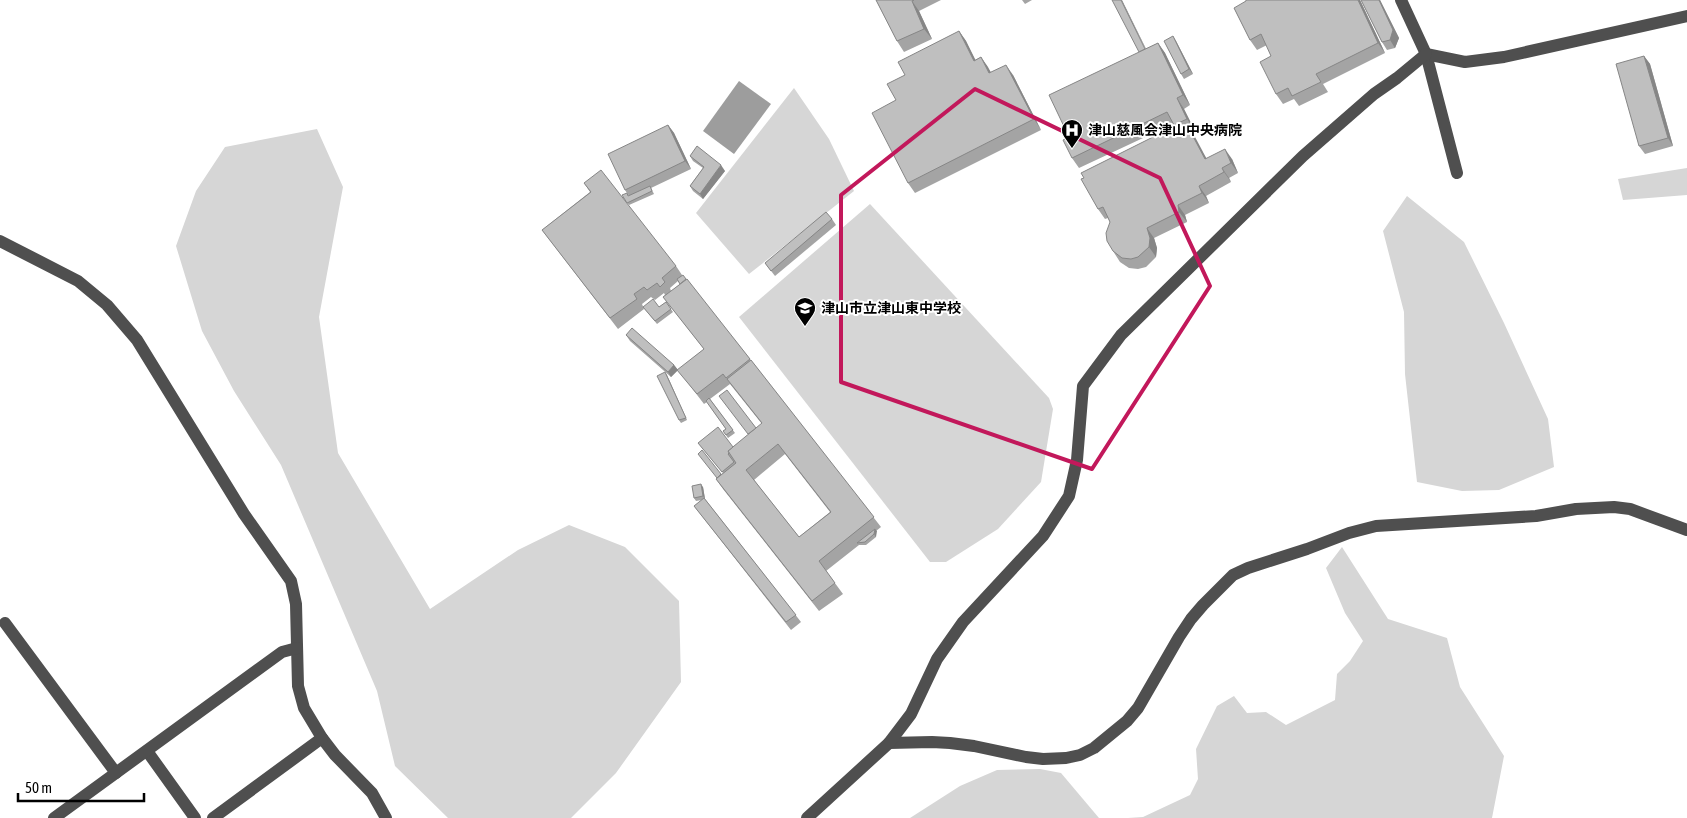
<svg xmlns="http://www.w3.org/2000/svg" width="1687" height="818" viewBox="0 0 1687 818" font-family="'Asap Condensed','Noto Sans JP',sans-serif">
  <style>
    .green { fill: #d6d6d6 }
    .water { fill: #9d9d9d }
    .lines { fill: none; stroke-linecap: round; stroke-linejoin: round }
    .minor { stroke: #4f4f4f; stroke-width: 12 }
    .wall { fill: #a4a4a4; fill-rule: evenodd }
    .shaded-wall { fill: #868686 }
    .building { fill: #bfbfbf; stroke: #868686; fill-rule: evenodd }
    .marked { fill: none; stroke: #c2185b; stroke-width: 4; stroke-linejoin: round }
    .labels { text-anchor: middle; stroke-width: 4; stroke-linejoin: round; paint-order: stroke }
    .poi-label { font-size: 14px; font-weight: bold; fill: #000; stroke: #fff; text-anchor: start }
  </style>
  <rect width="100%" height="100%" fill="#fff"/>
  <g class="green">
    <polygon points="794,88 829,139 854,191 749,274 696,213"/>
    <polygon points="317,129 343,187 319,317 338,453 430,609 518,550 569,525 625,547 679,601 681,682 616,773 571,818 448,818 395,766 377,691 281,465 234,391 202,331 176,246 196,191 225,147"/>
    <polygon points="1687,168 1687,195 1623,200 1618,179"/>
    <polygon points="1407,196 1464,242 1504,323 1548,419 1554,467 1499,490 1462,491 1417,482 1405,374 1404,312 1383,231"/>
    <polygon points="870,204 1049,398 1053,409 1041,482 998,529 946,562 930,562 739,317"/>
    <polygon points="1342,547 1388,619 1447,638 1460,687 1504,756 1492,818 1128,818 1143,817 1190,795 1198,779 1196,749 1217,706 1234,696 1247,713 1266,712 1286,725 1335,700 1337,674 1350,661 1363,641 1345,613 1326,568"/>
    <polygon points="1040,769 1061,773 1099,818 910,818 960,786 997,770"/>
  </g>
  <polygon class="water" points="739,81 771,104 734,154 703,131"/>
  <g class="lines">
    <g class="minor">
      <polyline points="1401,0 1426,54 1457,173"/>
      <polyline points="1426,54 1465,62 1504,57 1687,16"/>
      <polyline points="0,241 78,281 107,305 137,340 244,514 291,581 296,604 298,686 304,708 322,738 335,755 372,793 386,818"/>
      <polyline points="5,623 116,773"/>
      <polyline points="889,743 932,742 950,743 974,746 1026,757 1043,759 1066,758 1080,755 1094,748 1127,721 1138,708 1179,637 1191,619 1203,605 1233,575 1248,568 1307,549 1349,533 1376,526 1536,516 1576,509 1614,507 1630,509 1687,530"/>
      <polyline points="147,751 195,818"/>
      <polyline points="54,818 282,652 297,648"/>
      <polyline points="213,818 322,738"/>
      <polyline points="807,818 889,743 911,714 937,659 963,622 1043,536 1069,496 1077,460 1083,386 1121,335 1303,156 1374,94 1397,78 1426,54"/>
    </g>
  </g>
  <g class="wall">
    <polygon points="876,0 941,0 919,11 932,39 904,52 897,41"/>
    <polygon points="1022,0 1032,0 1025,4"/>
    <polygon points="1360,0 1385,53 1323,84 1328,92 1299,106 1294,99 1283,104 1276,94 1271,56 1267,45 1257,50 1250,40 1234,8"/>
    <polygon points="1361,0 1380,0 1399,38 1395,48 1387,50 1382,42"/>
    <polygon points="959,31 966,41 975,60 981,57 991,73 1013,75 1041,130 915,193 908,183 896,100 905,75"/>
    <polygon points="1173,36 1176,41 1193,74 1184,79 1181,74"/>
    <polygon points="1158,43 1165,53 1190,105 1184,109 1194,129 1190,131 1206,158 1232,159 1238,173 1229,178 1231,182 1206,196 1209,203 1185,215 1187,222 1154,238 1157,248 1156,257 1146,267 1138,269 1129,268 1120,262 1113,251 1110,222 1108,218 1105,219 1098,209 1084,178 1173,127 1176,132 1178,131 1173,124 1079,168 1072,158 1069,137 1139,52"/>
    <polygon points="1644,56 1650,64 1673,146 1645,154 1639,146"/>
    <polygon points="668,125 674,133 691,169 651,188 654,194 629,205 622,195 629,196 625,190"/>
    <polygon points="690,156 725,171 703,199 693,191 690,186 703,168 693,161"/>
    <path d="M584,183L676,266L682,275L750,359L881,527L876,531V537L866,545H859L826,571L843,594L819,611L723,489L716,479L723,473L698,443L733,447L762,424L730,384L710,399L735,433L728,438L723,431L726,429L707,402L704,404L678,370L671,377L630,341L626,335L674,365L678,370L704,349L671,307L663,297L665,295L664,293L655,300L651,297L642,304L644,309L618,329L542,230L590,192ZM678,281L680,284L671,291L670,288ZM785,454L830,512L799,537L754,480Z"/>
    <polygon points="832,219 836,225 775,276 765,263"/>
    <polygon points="666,302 673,312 657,324 643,307 659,307"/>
    <polygon points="665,372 687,420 681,423 679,420"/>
    <polygon points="703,487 705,499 801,622 791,630 694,506 702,500 696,501 694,498"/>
  </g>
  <g class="shaded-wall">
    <polygon points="1121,0 1122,0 1151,59 1148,54"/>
    <polygon points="1358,0 1360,0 1385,53 1378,43"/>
    <polygon points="1379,0 1380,0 1399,38 1395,48 1390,40"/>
    <polygon points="912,1 919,11 932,39 924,29"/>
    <polygon points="959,31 966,41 981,71 974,61"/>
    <polygon points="1173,36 1176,41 1193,74 1189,69"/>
    <polygon points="1158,43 1165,53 1190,105 1183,95"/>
    <polygon points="1644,56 1650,64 1673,146 1668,138"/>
    <polygon points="981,57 988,67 997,84 989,73"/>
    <polygon points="1006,65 1013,75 1041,130 1034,119"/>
    <polygon points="1177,98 1184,109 1194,129 1187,119"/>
    <polygon points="668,125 674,133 691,169 685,161"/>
    <polygon points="1187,125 1194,135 1212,169 1205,159"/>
    <polygon points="1225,149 1232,159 1238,173 1231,163"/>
    <polygon points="721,165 725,171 703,199 700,194"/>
    <polygon points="1222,168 1229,178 1231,182 1224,172"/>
    <polygon points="1199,186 1206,196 1209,203 1202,193"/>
    <polygon points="1178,205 1185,215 1187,222 1179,212"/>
    <polygon points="1147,228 1154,238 1157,248 1156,257 1149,247"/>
    <polygon points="674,365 678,370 671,377 668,372"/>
    <polygon points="665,372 667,375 687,420 686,418"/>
    <polygon points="701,484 703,487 705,499 703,496"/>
    <polygon points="875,529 877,531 876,537 874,534"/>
  </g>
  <g class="building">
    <polygon points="876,0 914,0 912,1 924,29 897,41"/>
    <polygon points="1112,0 1121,0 1145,49 1139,52"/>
    <polygon points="1246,0 1358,0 1378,43 1316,74 1321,82 1292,96 1288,88 1276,94 1260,62 1271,56 1261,34 1250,40 1234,8 1246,1"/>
    <polygon points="1361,0 1379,0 1393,30 1390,40 1382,42"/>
    <polygon points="959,31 974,61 981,57 989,73 1006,65 1034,119 908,183 872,113 896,100 887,84 905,75 898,62"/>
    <polygon points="1173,36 1189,69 1181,74 1164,41"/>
    <polygon points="1158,43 1183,95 1177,98 1187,119 1174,125 1167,112 1072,158 1063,140 1069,137 1049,95"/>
    <polygon points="1644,56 1668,138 1639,146 1616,64"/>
    <polygon points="668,125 685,161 625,190 608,154"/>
    <polygon points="1187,125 1205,159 1225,149 1231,163 1222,168 1224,172 1199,186 1202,193 1178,205 1179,212 1147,228 1150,238 1149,247 1138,257 1131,259 1122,258 1113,251 1107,241 1106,233 1110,222 1103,207 1098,209 1081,179 1084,178 1081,173 1173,127 1176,132"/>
    <polygon points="697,146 721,165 700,194 690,186 704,167 690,156"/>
    <polygon points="601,170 676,266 662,278 665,282 660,287 657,283 647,290 644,287 634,294 637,299 610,318 542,230 591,192 584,183"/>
    <polygon points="650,186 652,191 627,203 622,195 627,193 628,196"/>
    <polygon points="826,212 832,219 771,271 765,263"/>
    <polygon points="683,275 686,279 680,284 677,279"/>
    <polygon points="687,279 750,359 726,378 723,374 697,394 677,370 704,349 663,297"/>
    <polygon points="653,299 659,307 666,302 671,309 655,321 643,307"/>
    <polygon points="632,328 674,365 668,372 626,335"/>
    <path d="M751,360L874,517L819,561L835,583L812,601L716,479L736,463L728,451L762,423L727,379ZM778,444L831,512L799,537L746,470Z"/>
    <polygon points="665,372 686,418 679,420 657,376"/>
    <polygon points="727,390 756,428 748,434 719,396"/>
    <polygon points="709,398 733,430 726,435 723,431 726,429 706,401"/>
    <polygon points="718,427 733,447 728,451 729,453 728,454 734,462 722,472 698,443"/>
    <polygon points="702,450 721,474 717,478 698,454"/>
    <polygon points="701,484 703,496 694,498 692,486"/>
    <polygon points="704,498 796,615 786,622 694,506"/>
    <polygon points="875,529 874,534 865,542 857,543"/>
  </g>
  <path class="marked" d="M975,89L1160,178L1210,286L1092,469L841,382V195Z"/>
  <defs>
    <g id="hospital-pin" transform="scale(1.125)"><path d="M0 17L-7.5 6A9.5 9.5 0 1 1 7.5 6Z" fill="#000" stroke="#fff"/><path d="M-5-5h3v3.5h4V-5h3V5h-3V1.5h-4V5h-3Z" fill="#fff"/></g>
    <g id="school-pin" transform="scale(1.125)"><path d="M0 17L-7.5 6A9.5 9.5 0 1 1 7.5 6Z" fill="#000" stroke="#fff"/><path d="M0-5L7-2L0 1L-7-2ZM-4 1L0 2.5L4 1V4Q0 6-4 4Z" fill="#fff"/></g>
  </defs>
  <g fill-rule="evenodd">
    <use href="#hospital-pin" x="1072" y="130"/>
    <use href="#school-pin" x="805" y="308"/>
  </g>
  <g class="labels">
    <g class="poi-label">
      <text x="1088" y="135">津山慈風会津山中央病院</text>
      <text x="821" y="313">津山市立津山東中学校</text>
    </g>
  </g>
  <path d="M18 793v8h126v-8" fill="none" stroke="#000000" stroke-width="2.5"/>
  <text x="25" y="793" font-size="15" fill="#000000" stroke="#ffffff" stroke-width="4" paint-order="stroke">50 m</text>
</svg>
